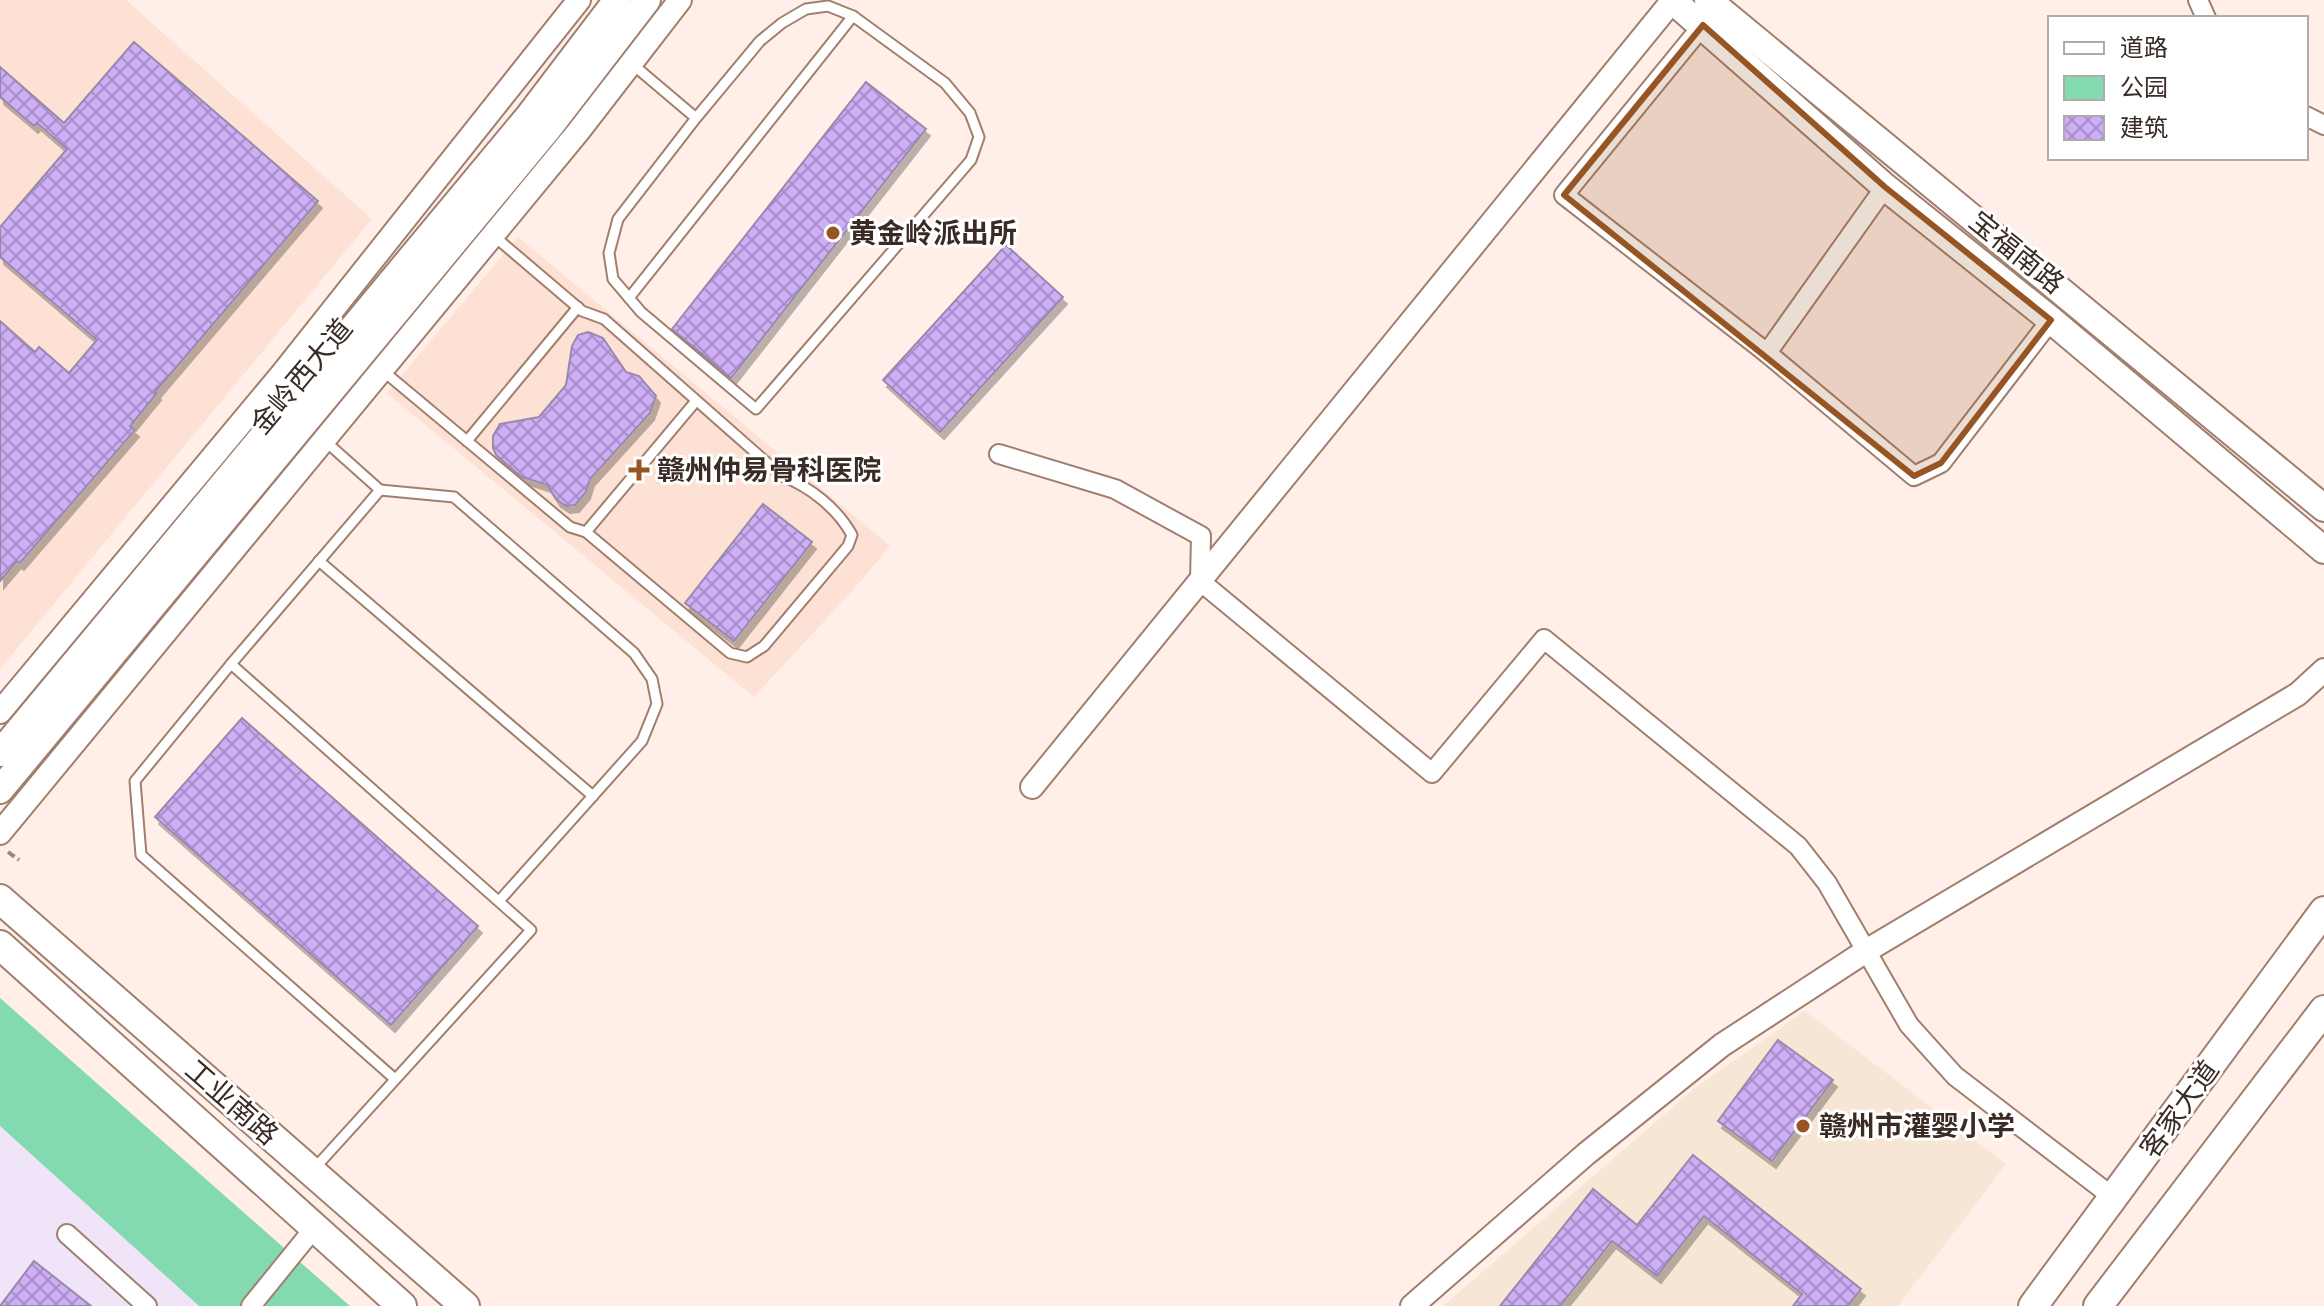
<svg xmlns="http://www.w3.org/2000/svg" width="2324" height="1306" viewBox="0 0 2324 1306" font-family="Jost,'Noto Sans SC',sans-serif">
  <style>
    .built { fill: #fde1d4 }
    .industrial { fill: #f0e4f8 }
    .education { fill: #f7e6d5 }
    .park { fill: #83dab0 }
    .building { fill: url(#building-cross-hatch); stroke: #978aaa; stroke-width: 2; filter: url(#shadow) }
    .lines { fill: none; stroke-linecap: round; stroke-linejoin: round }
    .service-casing { stroke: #a17f6f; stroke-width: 13 }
    .minor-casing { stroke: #a17f6f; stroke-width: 22 }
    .tertiary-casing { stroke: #a17f6f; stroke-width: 26 }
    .secondary-casing { stroke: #a17f6f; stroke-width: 30 }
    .primary-casing { stroke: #a17f6f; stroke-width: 32 }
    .path { stroke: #968780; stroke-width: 4; stroke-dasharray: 8 4; stroke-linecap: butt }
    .service { stroke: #fff; stroke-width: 9 }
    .minor { stroke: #fff; stroke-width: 18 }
    .tertiary { stroke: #fff; stroke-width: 22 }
    .secondary { stroke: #fff; stroke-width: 26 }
    .primary { stroke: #fff; stroke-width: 28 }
    .marked { fill: #975523; fill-opacity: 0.2; stroke: #975523; stroke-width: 6; stroke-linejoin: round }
    .poi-dot { fill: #975523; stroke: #fff; stroke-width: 3 }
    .labels { text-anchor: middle; stroke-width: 6; stroke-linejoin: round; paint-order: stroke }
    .poi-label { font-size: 28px; font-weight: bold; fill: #3a2c25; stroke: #fff; text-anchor: start }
    .street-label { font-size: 28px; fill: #3a2c25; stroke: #fff }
  </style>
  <defs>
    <pattern id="building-cross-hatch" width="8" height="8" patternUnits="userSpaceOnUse" patternTransform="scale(2)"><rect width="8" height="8" fill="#ceaef7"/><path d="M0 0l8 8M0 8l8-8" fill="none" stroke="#a88ec8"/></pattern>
    <filter id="shadow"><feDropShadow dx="4" dy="7" stdDeviation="0" flood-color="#0004"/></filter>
  </defs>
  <rect width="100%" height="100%" fill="#ffefe8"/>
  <g class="built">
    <polygon points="0,0 126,0 372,219 0,669"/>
    <polygon points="518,237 890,546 853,590 754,697 387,393"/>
  </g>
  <polygon class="industrial" points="0,1126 166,1276 199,1306 0,1306"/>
  <polygon class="education" points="1805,1011 2006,1164 1898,1306 1443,1306 1696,1087"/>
  <polygon class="park" points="0,998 350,1306 199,1306 0,1126"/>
  <g class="building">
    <polygon points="134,42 318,201 155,392 157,393 130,426 135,430 20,563 17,561 0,581 0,321 35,352 39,347 69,373 97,340 0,257 0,227 67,149 37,123 34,126 0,97 0,67 64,123"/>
    <polygon points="866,82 926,129 731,378 672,329"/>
    <polygon points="1006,245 1063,297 940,432 883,380"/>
    <polygon points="588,332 603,338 626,372 639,376 656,396 650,413 590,479 586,492 575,505 566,506 557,500 547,485 520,476 496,455 493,448 493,436 500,424 539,417 566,385 572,346 578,335"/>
    <polygon points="763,504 812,542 734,641 685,603"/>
    <polygon points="242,718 478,926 391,1025 155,817"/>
    <polygon points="1778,1040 1833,1080 1772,1161 1718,1121"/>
    <polygon points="1693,1155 1861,1289 1848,1306 1793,1306 1802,1294 1704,1216 1657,1276 1612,1241 1560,1306 1500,1306 1593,1189 1637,1225"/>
    <polygon points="34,1261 91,1306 0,1306"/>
  </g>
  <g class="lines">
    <g class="service-casing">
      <g id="service">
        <polyline points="631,63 696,118 618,219 609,253 613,279 641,312 756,409 971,160 979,137 970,113 945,83 853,16 828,6 806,9 782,23 760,41 696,118"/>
        <polyline points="629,298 853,16"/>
        <path d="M382,370L570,527L586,532L730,653L747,657L764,646L848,546L852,535C837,508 810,487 782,476L604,319L582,311L494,236"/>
        <polyline points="467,441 578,307"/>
        <polyline points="380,490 454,497 634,653 652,679 657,704 642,741 499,901"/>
        <polyline points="586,532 696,401"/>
        <polyline points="319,561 593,796"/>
        <polyline points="231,664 135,781 141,855 395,1079"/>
        <polyline points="314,1169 531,930 231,664 380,490 324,440"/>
      </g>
    </g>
    <g class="minor-casing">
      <g id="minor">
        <polyline points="2198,0 2206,18"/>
        <polyline points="1703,25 1564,195 1767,353 1914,476 1941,463 2051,320"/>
        <polyline points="2306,116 2324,125"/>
        <polyline points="1767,353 1885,187"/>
        <polyline points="999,454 1115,489 1201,536 1200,581 1432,773 1544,639 1798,846 1827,883 1909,1025 1955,1076 2114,1198"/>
        <polyline points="67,1234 147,1306"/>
        <polyline points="251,1306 315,1227"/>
      </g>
    </g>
    <g class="tertiary-casing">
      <g id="tertiary">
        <polyline points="0,712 281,375 579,0"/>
        <polyline points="1032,787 1673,0"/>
        <polyline points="0,833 578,132 680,0"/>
        <polyline points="1412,1306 1586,1154 1722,1045 1866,951 2298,694 2324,670"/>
      </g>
    </g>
    <g class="secondary-casing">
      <g id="secondary">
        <polyline points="1672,0 1885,187 2051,320 2324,550"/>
        <polyline points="1708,0 2324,508"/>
        <polyline points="0,753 528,117 617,0"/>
        <polyline points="0,790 547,130 647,0"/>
      </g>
    </g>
    <g class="primary-casing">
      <g id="primary">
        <polyline points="0,899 465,1306"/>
        <polyline points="0,945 402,1306"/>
        <polyline points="2033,1306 2324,911"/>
        <polyline points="2098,1306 2324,1010"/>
      </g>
    </g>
    <polyline class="path" points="8,852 19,860"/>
    <use href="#service" class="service"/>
    <use href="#minor" class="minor"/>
    <use href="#tertiary" class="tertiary"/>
    <use href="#secondary" class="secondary"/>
    <use href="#primary" class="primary"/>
  </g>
  <path class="marked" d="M1703,25L1885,187L2051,320L1941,463L1914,476L1564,195Z"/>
  <g class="poi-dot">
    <circle cx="833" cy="233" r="8"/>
    <path d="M635 458h8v8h8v8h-8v8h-8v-8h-8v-8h8z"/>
    <circle cx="1803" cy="1126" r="8"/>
  </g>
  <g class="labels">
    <g class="poi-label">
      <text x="849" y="243">黄金岭派出所</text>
      <text x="657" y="480">赣州仲易骨科医院</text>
      <text x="1819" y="1136">赣州市灌婴小学</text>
    </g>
    <g class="street-label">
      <text transform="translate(2017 252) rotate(39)" y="10">宝福南路</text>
      <text transform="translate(301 376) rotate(-50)" y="10">金岭西大道</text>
      <text transform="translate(232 1102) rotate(41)" y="10">工业南路</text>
      <text transform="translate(2179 1109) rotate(-54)" y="10">客家大道</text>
    </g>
  </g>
  <rect x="2048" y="16" width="260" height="144" fill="#ffffff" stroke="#b0aba8" stroke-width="2"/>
  <rect x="2064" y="42" width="40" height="12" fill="#ffffff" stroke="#b0aba8" stroke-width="2"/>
  <text x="2120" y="56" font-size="24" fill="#3a2c25">道路</text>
  <rect x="2064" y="76" width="40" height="24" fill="#83dab0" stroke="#b0aba8" stroke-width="2"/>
  <text x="2120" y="96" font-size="24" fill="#3a2c25">公园</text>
  <rect x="2064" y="116" width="40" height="24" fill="url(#building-cross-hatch)" stroke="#b0aba8" stroke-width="2"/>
  <text x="2120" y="136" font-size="24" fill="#3a2c25">建筑</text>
</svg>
